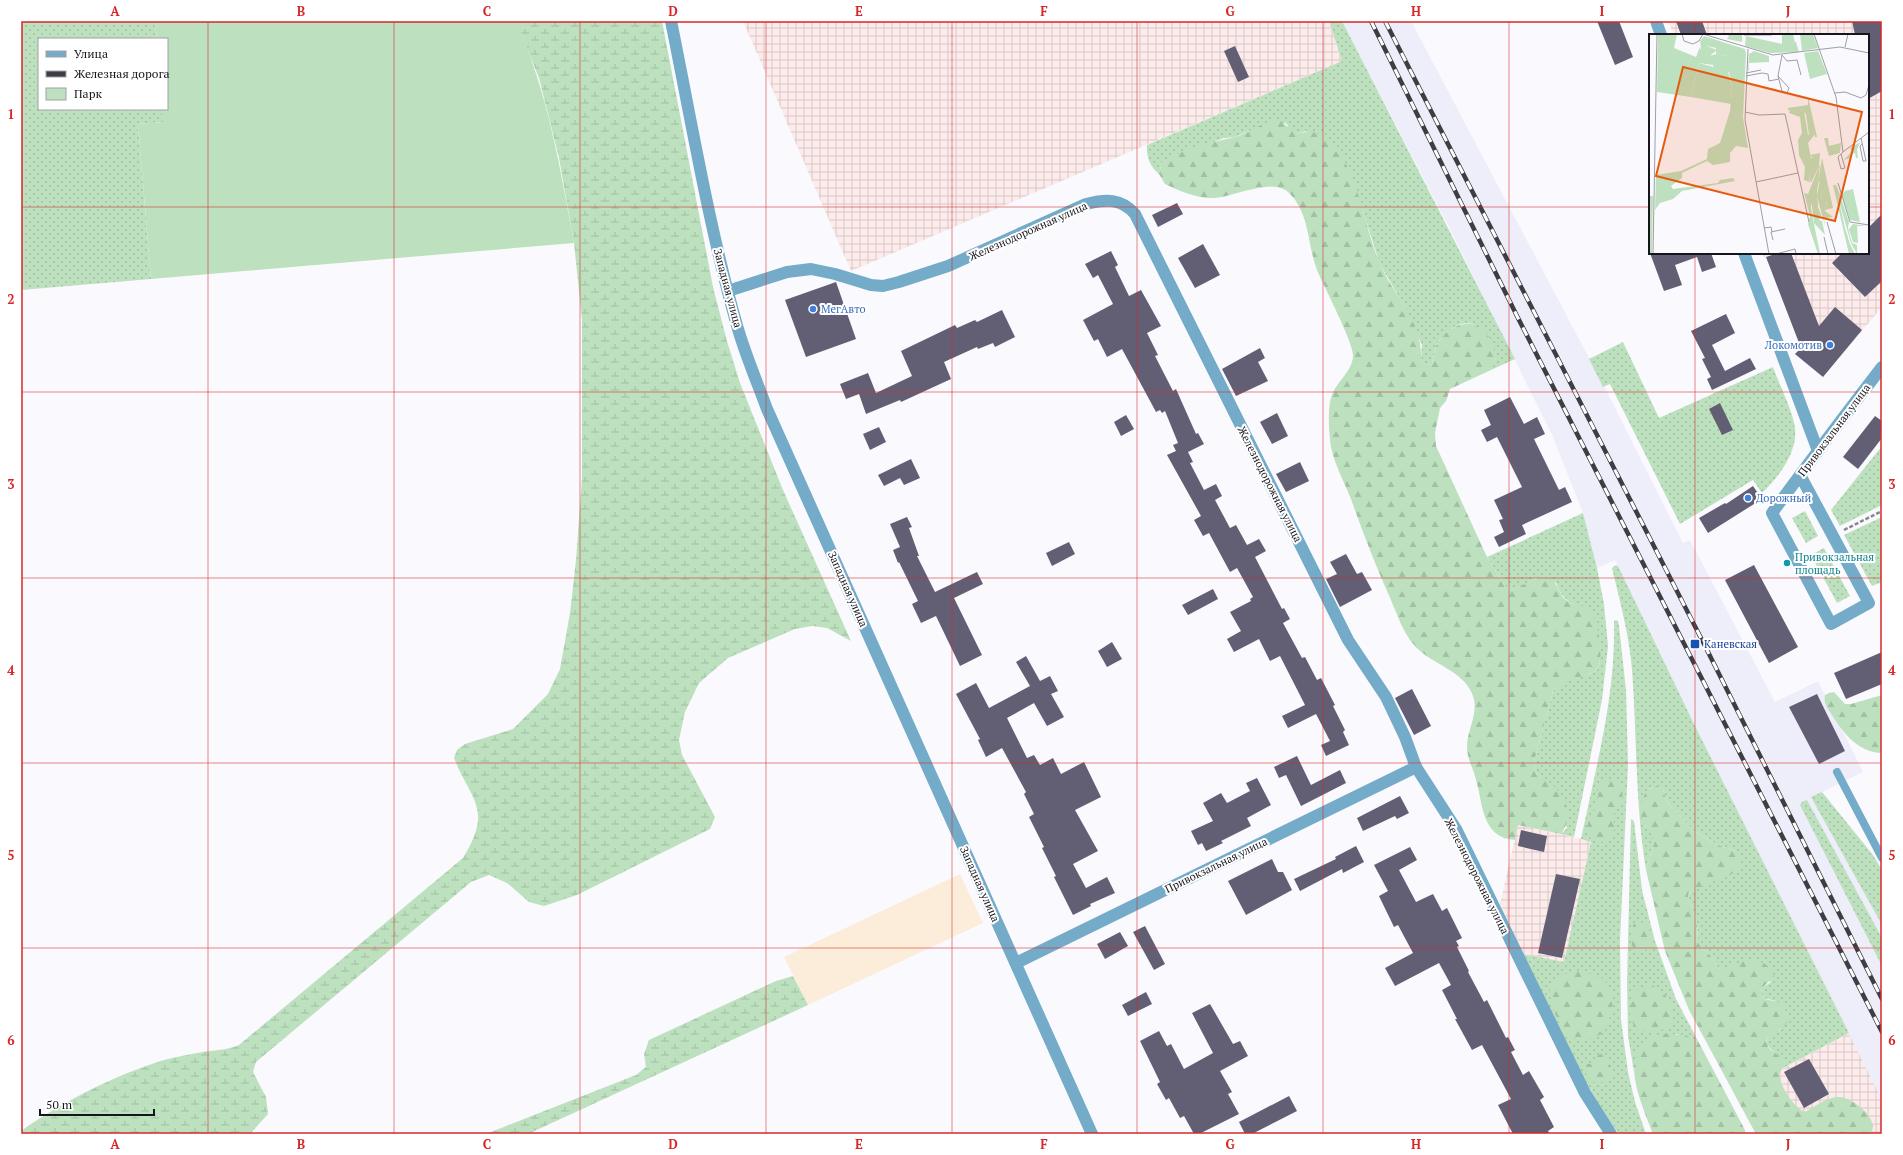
<svg xmlns="http://www.w3.org/2000/svg" width="1903" height="1155" viewBox="0 0 1903 1155" font-family="'PT Serif',serif">
  <style>
    .commercial { fill: #fcedda }
    .industrial { fill: url(#industrial-grid) }
    .built { fill: #eeedfa }
    .grass { fill: url(#grass-dots) }
    .forest { fill: url(#forest-firs) }
    .wetland { fill: url(#wetland-marsh) }
    .green { fill: #bde1be }
    .building { fill: #625f74 }
    .lines { fill: none; stroke-linecap: round; stroke-linejoin: round }
    .path { stroke: #88878d; stroke-width: 2.5; stroke-dasharray: 4 2; stroke-linecap: butt }
    .lane { stroke: #73abc8; stroke-width: 8 }
    .street { stroke: #73abc8; stroke-width: 12 }
    .rail-casing { stroke: #3e3d44; stroke-width: 4.5 }
    .rail { stroke: #fff; stroke-width: 3; stroke-dasharray: 9; stroke-linecap: butt }
    .grid { fill: none; stroke: #d62828; stroke-width: 1; stroke-opacity: 0.55 }
    .shop-dot { fill: #3f7fe0; stroke: #fff; stroke-width: 1.5 }
    .culture-dot { fill: #0f9aa8; stroke: #fff; stroke-width: 1.5 }
    .transit-dot { fill: #1a4fb4; stroke: #fff; stroke-width: 1.5 }
    .labels { text-anchor: middle; stroke-width: 4; stroke-linejoin: round; paint-order: stroke }
    .street-label { font-size: 11px; fill: #16151d; stroke: #fff }
    .shop-label { font-size: 11px; fill: #366cbe; stroke: #fff; text-anchor: start }
    .culture-label { font-size: 11px; fill: #0d838f; stroke: #fff; text-anchor: start }
    .transit-label { font-size: 11px; fill: #164399; stroke: #fff; text-anchor: start }
    .inset-road { fill: none; stroke: #9f9ea4; stroke-width: 1 }
    .view { fill: #e8590c; fill-opacity: 0.15; stroke: #e8590c; stroke-width: 2 }
    .inset-edge { fill: none; stroke: #16151d; stroke-width: 2 }
    .neatline { fill: none; stroke: #d62828; stroke-width: 1.5 }
    .grid-label { font-size: 13px; text-anchor: middle; font-weight: bold; fill: #d62828 }
  </style>
  <defs>
    <pattern id="industrial-grid" width="8" height="8" patternUnits="userSpaceOnUse"><rect width="8" height="8" fill="#fcebea"/><path d="M0 4h8M4 0v8" fill="none" stroke="#d7c9c8"/></pattern>
    <pattern id="grass-dots" width="8" height="8" patternUnits="userSpaceOnUse"><rect width="8" height="8" fill="#bde1be"/><path d="M2 2h.1M6 6h.1" fill="none" stroke="#a2c0a3" stroke-width="1.8" stroke-linecap="round"/></pattern>
    <pattern id="forest-firs" width="22" height="20" patternUnits="userSpaceOnUse"><rect width="22" height="20" fill="#bde1be"/><path d="M5 1l3.5 6h-7zM16 11l3.5 6h-7z" fill="#a2c0a3"/></pattern>
    <pattern id="wetland-marsh" width="20" height="14" patternUnits="userSpaceOnUse"><rect width="20" height="14" fill="#bde1be"/><path d="M1 5h8M5 5V1M11 12h8M15 12V8" fill="none" stroke="#a2c0a3"/></pattern>
  </defs>
  <rect width="100%" height="100%" fill="#faf9fe"/>
  <polygon class="commercial" points="960,874 983,923 808,1005 784,957"/>
  <g class="industrial">
    <polygon points="743,21 1329,21 1342,61 851,271"/>
    <polygon points="1668,21 1882,21 1882,307 1823,377 1795,354 1801,347 1766,257 1764,257 1762,253 1868,253 1868,35 1674,35"/>
    <polygon points="1518,825 1591,841 1564,963 1523,954 1500,904"/>
    <polygon points="1849,1033 1882,1099 1882,1134 1756,1134 1734,1094"/>
  </g>
  <polygon class="built" points="1342,21 1411,21 1607,392 1683,543 1690,540 1775,702 1818,681 1863,772 1812,797 1882,925 1882,1099 1695,726 1615,560 1597,568 1583,513 1553,437 1454,237"/>
  <g class="grass">
    <polygon points="21,21 155,21 157,39 39,39 39,109 162,109 164,122 138,124 151,279 21,290"/>
    <path d="M1329,21H1342L1515,359L1491,370L1496,358C1492,351 1486,332 1480,328C1464,315 1444,331 1436,346C1434,350 1434,358 1432,364L1426,365L1421,359L1422,345L1405,308L1380,264L1356,190L1346,165L1306,131L1297,134L1290,130L1286,123L1249,131L1235,137L1224,138L1162,162L1159,174C1150,166 1146,157 1147,145L1342,61Z"/>
    <path d="M1623,342L1659,418L1773,367C1779,384 1793,411 1795,428C1798,452 1778,478 1762,493L1753,480L1680,524L1610,384L1603,387L1589,359Z"/>
    <polygon points="1882,446 1882,505 1840,526 1831,510"/>
    <polygon points="1805,511 1818,536 1806,543 1792,518"/>
    <path d="M1583,513L1597,568L1604,604L1608,646L1602,700L1574,837L1561,834L1567,828L1543,779L1535,772L1534,762L1553,691C1561,682 1570,680 1582,676C1587,675 1595,673 1598,667C1605,655 1591,622 1588,608C1571,605 1562,599 1556,583L1536,578L1524,586L1512,590L1505,586L1487,557Z"/>
    <polygon points="1882,517 1882,582 1872,586 1844,535"/>
    <polygon points="1824,548 1850,596 1837,603 1811,555"/>
    <path d="M1616,565L1618,566L1695,726L1849,1033L1781,1069L1785,1064L1767,1045C1765,1035 1774,1032 1782,1029L1776,1001L1763,998L1761,993L1762,988L1771,982L1738,964L1724,970L1718,968L1711,956L1701,947L1698,942L1697,921L1688,897C1692,885 1708,884 1718,878C1725,874 1730,858 1735,851L1718,845L1694,831L1667,802L1663,789C1653,785 1649,788 1643,796L1645,826L1652,833L1655,840L1646,870C1635,803 1637,736 1632,669C1629,635 1620,601 1612,568Z"/>
    <path d="M1615,620L1618,621L1619,626L1626,690L1628,764L1620,941L1621,1020L1628,1072L1635,1102L1646,1134H1619C1579,1079 1553,1014 1523,954L1564,962L1591,842L1581,839C1596,767 1616,695 1614,622Z"/>
    <polygon points="1822,792 1873,855 1882,870 1882,925 1811,797"/>
    <polygon points="1807,800 1882,938 1882,966 1800,805 1802,802"/>
    <polygon points="1631,819 1634,821 1642,890 1655,941 1676,999 1698,1041 1676,1034 1634,1064 1634,1072 1628,1036 1627,982"/>
  </g>
  <g class="forest">
    <path d="M1277,119C1285,123 1289,129 1297,134C1312,129 1327,134 1336,147C1363,185 1364,234 1385,274C1400,303 1423,325 1421,359L1426,365L1432,364C1434,358 1434,351 1436,346C1449,321 1480,313 1492,343C1493,348 1496,353 1496,358C1495,362 1493,366 1491,370L1450,389L1446,401L1440,408L1435,433L1436,446L1487,557L1505,586L1512,590C1524,586 1534,576 1546,578C1557,580 1558,591 1564,598C1572,606 1582,604 1589,609C1598,616 1604,657 1598,667C1591,679 1565,677 1553,691L1534,762L1535,772C1541,778 1550,782 1556,788C1568,801 1572,820 1561,834L1518,825L1515,840C1511,839 1505,839 1502,837C1481,827 1482,799 1476,780C1473,766 1468,763 1467,747C1467,729 1479,714 1473,696C1464,670 1432,665 1415,646C1403,633 1398,616 1391,600C1376,567 1363,533 1351,499C1344,481 1335,466 1331,447C1329,434 1327,407 1332,395C1337,381 1351,373 1353,357C1355,345 1323,285 1317,270C1307,244 1310,213 1289,193C1273,177 1234,197 1214,198C1198,199 1179,191 1165,184L1159,174L1162,162C1185,148 1209,143 1235,137C1249,133 1261,123 1277,119Z"/>
    <path d="M1834,692L1845,704H1851L1882,695V753C1859,753 1843,733 1832,715C1828,709 1823,703 1825,695L1829,693Z"/>
    <path d="M1612,779L1619,782L1623,789L1622,801C1610,812 1615,820 1614,834L1609,841L1600,842L1591,839C1582,823 1592,818 1597,803C1599,798 1598,792 1598,787L1604,782Z"/>
    <path d="M1657,786L1663,789L1667,802L1694,831L1718,845L1735,851L1738,854L1740,860V866L1736,872L1695,889L1689,893L1688,897L1697,921L1698,942L1701,947L1711,956L1718,968C1730,971 1734,963 1744,961C1757,958 1772,964 1774,977L1762,988L1761,993L1763,998C1767,1000 1771,1000 1775,1001C1781,1002 1784,1006 1786,1011C1795,1033 1762,1031 1767,1044C1769,1052 1780,1054 1785,1060V1064L1779,1074C1780,1086 1794,1108 1805,1112C1815,1107 1826,1097 1839,1097C1852,1097 1882,1120 1870,1134H1756L1689,1010L1665,951L1646,870L1655,840C1653,834 1649,832 1646,827C1639,818 1639,797 1648,790C1650,788 1654,787 1657,786Z"/>
    <path d="M1635,922L1645,923L1652,934L1651,947C1629,962 1627,934 1635,922Z"/>
    <path d="M1575,972H1585L1604,979C1612,990 1615,1003 1610,1017C1609,1022 1606,1029 1602,1033C1594,1040 1575,1042 1567,1035C1559,1028 1545,993 1552,984C1557,976 1566,973 1575,972Z"/>
    <path d="M1649,984C1668,990 1687,1020 1661,1030C1655,1033 1646,1032 1639,1032C1628,1020 1628,1006 1633,992Z"/>
    <path d="M1665,1034L1685,1035L1698,1041L1745,1130V1134H1653C1645,1112 1623,1067 1641,1046C1647,1038 1656,1036 1665,1034Z"/>
    <polygon points="1601,1054 1606,1056 1612,1070 1611,1076 1605,1082 1592,1082 1582,1068 1583,1065 1593,1063 1597,1056"/>
  </g>
  <g class="wetland">
    <path d="M516,21H662L713,287L727,341L740,383L783,490L851,641L827,628L812,626L795,629L728,658L699,683L685,712L679,740L682,755L715,817L710,829L577,895L544,906L529,902L507,883L489,875L471,882L256,1062L253,1072L266,1097L268,1114L250,1134H21V1131C62,1102 115,1075 164,1060C176,1057 190,1054 203,1052C216,1050 227,1050 239,1045L463,858C493,809 472,802 454,758L457,750L465,744L513,729L548,694L560,669L570,613L576,560L582,478V320L574,243L559,158L539,78Z"/>
    <polygon points="793,976 808,1005 528,1134 486,1134 636,1075 646,1067 644,1054 649,1040 776,981"/>
  </g>
  <path class="green" d="M155,21H516C548,93 560,167 574,243L151,279L138,124L163,122L162,109H167V39H157Z"/>
  <g class="building">
    <polygon points="1597,21 1619,21 1633,57 1615,65"/>
    <polygon points="1676,21 1702,21 1707,35 1681,35"/>
    <polygon points="1852,21 1882,21 1882,91 1868,99 1868,35 1855,35"/>
    <polygon points="1235,46 1249,77 1238,82 1224,51"/>
    <polygon points="1177,203 1183,214 1158,227 1152,215"/>
    <polygon points="1882,214 1882,281 1865,297 1832,263 1842,253 1868,253 1868,228"/>
    <polygon points="1203,244 1220,275 1195,288 1178,258"/>
    <polygon points="1111,251 1118,265 1115,267 1129,296 1141,290 1161,326 1147,333 1158,355 1155,356 1173,391 1176,389 1196,434 1198,433 1204,444 1188,452 1193,462 1190,463 1204,490 1216,484 1222,496 1215,500 1230,528 1236,525 1247,545 1259,539 1266,551 1255,557 1282,609 1284,608 1290,619 1283,623 1302,658 1305,657 1317,680 1321,678 1335,705 1333,706 1345,730 1343,732 1349,745 1326,756 1321,745 1330,741 1316,714 1288,728 1282,716 1305,705 1280,656 1270,661 1259,639 1234,652 1227,639 1241,631 1230,612 1251,601 1250,599 1253,597 1237,568 1230,572 1209,533 1203,536 1194,520 1201,516 1167,455 1176,451 1173,445 1178,443 1165,411 1162,413 1160,410 1156,412 1122,349 1107,357 1098,339 1094,341 1083,320 1113,304 1098,275 1093,278 1085,264"/>
    <polygon points="1650,253 1711,253 1716,267 1702,272 1697,257 1675,265 1682,285 1664,291"/>
    <polygon points="1778,253 1791,253 1819,326 1835,307 1862,330 1823,377 1795,354 1801,348 1766,257"/>
    <polygon points="836,282 856,339 806,357 785,300"/>
    <polygon points="1002,310 1015,337 995,347 993,343 978,349 977,347 944,362 951,379 901,402 900,400 866,414 859,394 846,399 840,384 868,373 876,393 912,376 901,351 955,325 957,328 975,320 977,322"/>
    <polygon points="1726,314 1735,333 1712,345 1725,371 1750,358 1756,369 1712,390 1707,379 1711,377 1702,359 1705,358 1691,331"/>
    <polygon points="1260,348 1265,358 1258,362 1268,381 1236,396 1222,369"/>
    <polygon points="1510,397 1524,424 1537,417 1545,434 1534,439 1559,490 1565,487 1572,502 1522,525 1526,534 1499,547 1494,537 1504,532 1499,520 1503,519 1494,500 1522,487 1497,437 1487,442 1481,430 1491,425 1484,410"/>
    <polygon points="1720,403 1733,430 1722,435 1709,409"/>
    <polygon points="1277,413 1288,436 1272,444 1260,422"/>
    <polygon points="1126,415 1134,429 1121,436 1114,422"/>
    <polygon points="1875,416 1882,421 1882,438 1858,469 1843,457"/>
    <polygon points="879,427 886,442 870,450 863,434"/>
    <polygon points="911,459 920,478 904,485 900,478 884,486 878,475"/>
    <polygon points="1300,462 1309,481 1286,492 1276,474"/>
    <polygon points="1753,486 1762,499 1708,533 1699,518 1725,503 1726,504"/>
    <polygon points="907,517 912,527 909,528 919,556 917,556 935,592 977,572 983,584 954,598 982,655 960,666 936,616 921,623 912,604 918,601 899,562 898,563 893,550 900,547 890,524"/>
    <polygon points="1069,542 1075,554 1052,566 1046,553"/>
    <polygon points="1346,554 1357,574 1362,572 1372,590 1340,607 1326,579 1337,574 1330,562"/>
    <polygon points="1754,565 1798,647 1769,663 1725,580"/>
    <polygon points="1213,589 1218,599 1188,615 1182,605"/>
    <polygon points="1112,642 1122,659 1107,667 1098,651"/>
    <polygon points="1882,652 1882,684 1846,699 1834,673"/>
    <polygon points="1026,656 1040,681 1050,676 1058,691 1051,694 1064,717 1047,726 1034,703 1007,718 1027,758 1034,755 1040,765 1053,758 1061,774 1084,762 1101,797 1075,810 1098,851 1073,864 1086,888 1107,877 1115,893 1090,904 1091,906 1073,915 1054,877 1056,876 1042,848 1044,847 1029,817 1034,814 1024,794 1026,792 1002,748 986,757 978,740 980,739 956,694 976,683 989,708 1030,686 1016,662"/>
    <polygon points="1412,689 1431,726 1414,735 1395,698"/>
    <polygon points="1817,694 1845,751 1819,764 1789,707"/>
    <polygon points="1297,756 1311,785 1340,770 1346,783 1301,806 1286,775 1279,778 1274,767"/>
    <polygon points="1257,778 1271,805 1247,818 1251,826 1221,841 1223,843 1206,851 1202,843 1198,845 1191,831 1213,821 1203,803 1221,793 1227,803 1250,791 1246,783"/>
    <polygon points="1400,796 1409,813 1397,819 1395,816 1363,831 1357,818"/>
    <polygon points="1521,830 1547,836 1544,852 1518,846"/>
    <polygon points="1356,846 1364,862 1343,873 1342,869 1300,891 1294,879 1336,859 1335,857"/>
    <polygon points="1410,847 1417,860 1399,870 1416,902 1433,894 1442,911 1447,908 1462,938 1456,941 1459,946 1457,947 1469,971 1468,972 1484,1002 1487,1000 1506,1038 1508,1037 1515,1050 1511,1052 1523,1075 1529,1071 1544,1097 1540,1100 1554,1127 1548,1131 1550,1134 1513,1134 1498,1105 1511,1099 1482,1045 1472,1050 1455,1019 1457,1019 1442,990 1451,985 1439,963 1395,986 1385,968 1413,953 1398,925 1394,927 1379,896 1388,891 1374,865"/>
    <polygon points="1272,859 1278,872 1283,872 1292,890 1246,915 1228,881"/>
    <polygon points="1556,874 1580,879 1562,958 1538,953"/>
    <polygon points="1145,926 1165,964 1154,970 1133,932"/>
    <polygon points="1120,932 1128,946 1105,959 1097,944"/>
    <polygon points="1146,992 1152,1004 1128,1016 1122,1005"/>
    <polygon points="1210,1004 1233,1044 1240,1041 1248,1056 1220,1071 1232,1092 1228,1094 1239,1114 1199,1134 1194,1134 1184,1116 1180,1118 1169,1098 1166,1100 1157,1084 1160,1082 1140,1041 1159,1031 1167,1046 1171,1044 1184,1069 1213,1053 1192,1013"/>
    <polygon points="1809,1059 1829,1094 1804,1108 1784,1072"/>
    <polygon points="1289,1096 1297,1111 1252,1134 1245,1134 1239,1122"/>
  </g>
  <g class="lines">
    <polyline class="path" points="1844,530 1882,511"/>
    <polyline class="lane" points="1837,772 1882,858"/>
    <g class="street">
      <path d="M671,21C692,124 709,228 738,329C746,356 757,382 767,409L1092,1134"/>
      <polyline points="1656,21 1661,35"/>
      <polyline points="1744,253 1818,451"/>
      <path d="M728,291L787,272L811,269L835,274L871,285L883,286L899,282L948,266L1086,204C1106,199 1121,198 1135,214L1348,640L1386,697L1405,737L1416,767L1456,829L1585,1093L1611,1134"/>
      <path d="M1800,475L1869,603L1831,624L1772,513C1808,464 1845,415 1882,367"/>
      <polyline points="1016,963 1416,767"/>
    </g>
    <g class="rail-casing">
      <g id="rail">
        <polyline points="1371,21 1518,318 1882,1032"/>
        <polyline points="1385,21 1702,640 1882,999"/>
      </g>
    </g>
    <use href="#rail" class="rail"/>
  </g>
  <path class="grid" d="M208,21V1134M394,21V1134M580,21V1134M766,21V1134M952,21V1134M1137,21V1134M1323,21V1134M1509,21V1134M1695,21V35M21,207H1650M1868,207H1882M1695,253V1134M21,392H1882M21,578H1882M21,763H1882M21,948H1882"/>
  <g class="shop-dot">
    <circle cx="813" cy="309" r="4"/>
    <circle cx="1830" cy="345" r="4"/>
    <circle cx="1748" cy="498" r="4"/>
  </g>
  <circle class="culture-dot" cx="1787" cy="563" r="4"/>
  <rect class="transit-dot" x="1690" y="639" width="10" height="10" rx="2"/>
  <g class="labels">
    <g class="street-label">
      <text transform="translate(1028 231) rotate(-24)" y="4">Железнодорожная улица</text>
      <text transform="translate(728 288) rotate(75)" y="4">Западная улица</text>
      <text transform="translate(1834 430) rotate(-53)" y="4">Привокзальная улица</text>
      <text transform="translate(1270 484) rotate(63)" y="4">Железнодорожная улица</text>
      <text transform="translate(848 589) rotate(66)" y="4">Западная улица</text>
      <text transform="translate(1216 865) rotate(-26)" y="4">Привокзальная улица</text>
      <text transform="translate(1477 876) rotate(63)" y="4">Железнодорожная улица</text>
      <text transform="translate(980 884) rotate(66)" y="4">Западная улица</text>
    </g>
    <g class="shop-label">
      <text x="821" y="313">МегАвто</text>
      <text x="1822" y="349" text-anchor="end">Локомотив</text>
      <text x="1756" y="502">Дорожный</text>
    </g>
    <g class="culture-label">
      <text x="1795" y="561">Привокзальная<tspan x="1795" dy="13">площадь</tspan></text>
    </g>
    <g class="transit-label">
      <text x="1704" y="648">Каневская</text>
    </g>
  </g>
  <g transform="translate(1649 34)">
    <rect width="220" height="220" fill="#faf9fe"/>
    <path d="M9,0H28L25,14L47,23L52,10L51,15L58,12L68,16L62,21L64,31L50,29L42,63L8,58ZM151,0H164L169,14L153,17ZM97,2L133,10V7L147,8L150,18L121,19L96,12ZM105,17L120,22V28L100,29V37L99,36L100,20ZM169,17L178,40L161,45L155,19ZM159,63L168,103H166L165,98L160,101L157,80L152,75L139,76V74L159,71ZM175,104H179L180,112L192,109L191,119L180,122ZM211,108L208,116L209,124H207L206,119L201,120L202,124L195,126L203,117L201,114ZM171,119L170,132L162,149L160,141L170,130L161,121ZM173,124L184,174L176,176L178,167L173,165L172,157L177,154L170,147L168,156L169,171L163,172L162,169V175L171,220H169L159,190L161,182L155,159L159,160L171,130L169,149ZM184,151H187L190,158L200,188L199,194L203,209L208,211V220L202,209L190,167L196,194L201,210L206,220H200ZM204,155L211,188L220,190L201,186L193,161L196,157ZM204,190L218,192H208L209,209L204,208L200,195Z" fill="#bde1be"/>
    <path d="M77,0H93V8L78,5L80,2ZM133,0H144L146,9L133,7ZM55,2L83,11V14L76,22L67,20V14L58,12L53,18L51,7ZM141,75H151L155,77L159,101L164,98L166,100L159,109L162,124H166L170,130L160,141L161,148L155,146L156,133L150,121L149,106L153,99L151,83L140,79ZM171,146L177,154L172,157L173,165L178,166L176,177L184,183L175,184L176,192L168,162ZM0,162H4L3,220H0ZM166,165L172,181L170,186L173,187L176,201L165,189L163,172Z" fill="#bde1be"/>
    <path d="M83,11L96,15L97,20L94,83L99,114L87,112L81,119V128L64,131L58,127L33,139V144L22,152L24,155L31,154L69,149L71,146L84,144L86,147L33,157L24,165L11,169L6,176L7,141L32,137L58,125L59,115L71,109L81,77L83,53L80,38L65,34L61,22L67,20L76,22Z" fill="#bde1be"/>
    <path d="M50,29L79,37L83,53L82,70L42,63Z" fill="#bde1be"/>
    <path class="inset-road" d="M33,0L35,7L44,10L50,7L54,0M54,0L124,21L191,13L220,19M165,0L187,63L194,118M95,1H123M196,13L199,0M99,15L96,86L120,220M133,21L138,27L148,26L152,41M97,39L112,36M97,42L113,39L119,40L120,47L130,45M129,42L140,54L138,59L133,57L129,42L133,21M186,59L196,58L212,64L217,61L220,51M96,78L110,81L136,80L160,188M212,104L217,127H214L211,112L213,110M192,120L196,134L192,135L189,123L194,118L220,98M107,148L149,139M189,149L201,188L220,191M178,188L187,220M115,194L122,193L123,198M175,203L179,220M124,206L122,198L136,195M4,220L8,0M127,220L146,215L147,220"/>
    <path class="view" d="M34,33L213,78L186,187L7,142Z"/>
    <rect width="220" height="220" class="inset-edge"/>
  </g>
  <rect width="1903" height="1155" fill="none" stroke="#ffffff" stroke-width="44"/>
  <rect x="38" y="38" width="130" height="72" fill="#ffffff" stroke="#a2a1a5"/>
  <rect x="46" y="51" width="20" height="6" fill="#73abc8" stroke="#a2a1a5"/>
  <text x="74" y="58" font-size="12" fill="#16151d">Улица</text>
  <rect x="46" y="71" width="20" height="6" fill="#3e3d44" stroke="#a2a1a5"/>
  <text x="74" y="78" font-size="12" fill="#16151d">Железная дорога</text>
  <rect x="46" y="88" width="20" height="12" fill="#bde1be" stroke="#a2a1a5"/>
  <text x="74" y="98" font-size="12" fill="#16151d">Парк</text>
  <path d="M40 1109v6h114v-6" fill="none" stroke="#16151d" stroke-width="2"/>
  <text x="46" y="1109" font-size="12" fill="#16151d" stroke="#ffffff" stroke-width="3" paint-order="stroke">50 m</text>
  <rect x="22" y="22" width="1859" height="1111" class="neatline"/>
  <g class="grid-label">
    <text x="115" y="16">A</text>
    <text x="301" y="16">B</text>
    <text x="487" y="16">C</text>
    <text x="673" y="16">D</text>
    <text x="859" y="16">E</text>
    <text x="1044" y="16">F</text>
    <text x="1230" y="16">G</text>
    <text x="1416" y="16">H</text>
    <text x="1602" y="16">I</text>
    <text x="1788" y="16">J</text>
    <text x="11" y="119">1</text>
    <text x="1892" y="119">1</text>
    <text x="11" y="304">2</text>
    <text x="1892" y="304">2</text>
    <text x="11" y="489">3</text>
    <text x="1892" y="489">3</text>
    <text x="11" y="675">4</text>
    <text x="1892" y="675">4</text>
    <text x="11" y="860">5</text>
    <text x="1892" y="860">5</text>
    <text x="11" y="1045">6</text>
    <text x="1892" y="1045">6</text>
    <text x="115" y="1149">A</text>
    <text x="301" y="1149">B</text>
    <text x="487" y="1149">C</text>
    <text x="673" y="1149">D</text>
    <text x="859" y="1149">E</text>
    <text x="1044" y="1149">F</text>
    <text x="1230" y="1149">G</text>
    <text x="1416" y="1149">H</text>
    <text x="1602" y="1149">I</text>
    <text x="1788" y="1149">J</text>
  </g>
</svg>
